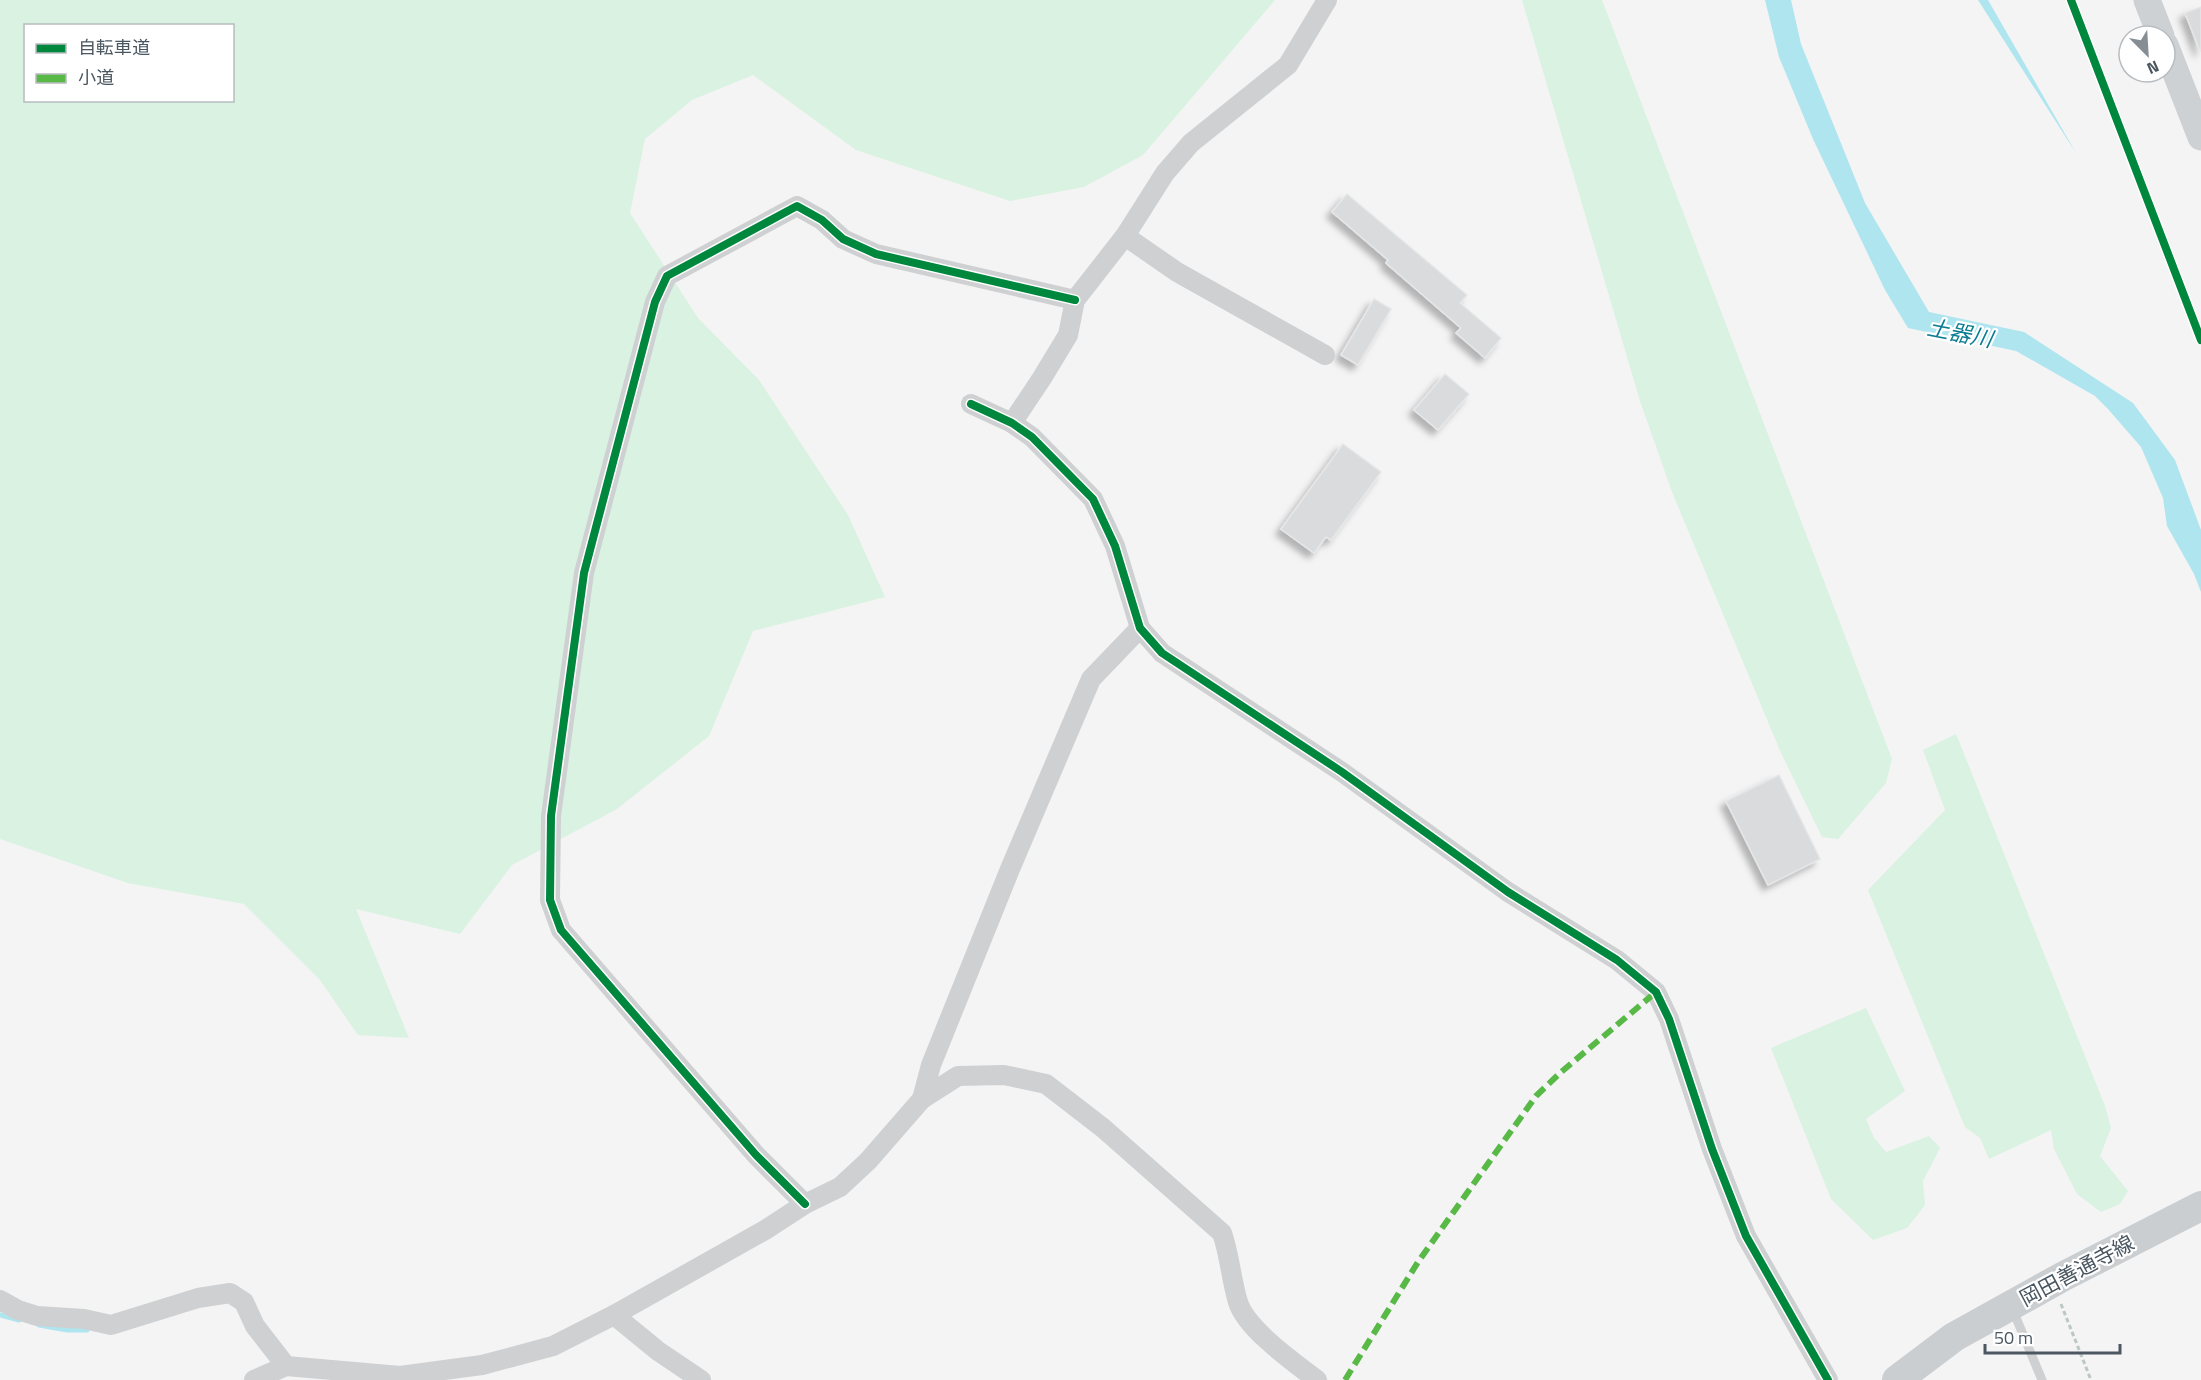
<svg xmlns="http://www.w3.org/2000/svg" width="2201" height="1380" viewBox="0 0 2201 1380" font-family="'Titillium Web','Noto Sans JP',sans-serif">
  <style>
    .green { fill: #d9f2e1; fill-rule: evenodd }
    .water { fill: #aee5ef }
    .lines { fill: none; stroke-linecap: round; stroke-linejoin: round }
    .stream { stroke: #aee5ef; stroke-width: 5 }
    .building { fill: #dadbdc; stroke: #e5e6e7; stroke-width: 1.5; filter: url(#shadow) }
    .path { stroke: #bcc8c4; stroke-width: 3; stroke-dasharray: 4.5 3; stroke-linecap: butt }
    .lane { stroke: #ced0d2; stroke-width: 9 }
    .street { stroke: #ced0d2; stroke-width: 20 }
    .secondary { stroke: #ced1d4; stroke-width: 27 }
    .primary { stroke: #caced1; stroke-width: 30 }
    .quiet { stroke: #58b947; stroke-width: 6; stroke-dasharray: 12 6; stroke-linecap: butt }
    .cycleway-casing { stroke: #fff; stroke-width: 11 }
    .cycleway { stroke: #00873e; stroke-width: 8 }
    .labels { text-anchor: middle; stroke-width: 4.5; stroke-linejoin: round; paint-order: stroke }
    .street-label { font-size: 21px; fill: #4a5761; stroke: #fff }
    .water-label { font-size: 22px; font-style: italic; fill: #0d7d92; stroke: #fff }
  </style>
  <defs>
    <filter id="shadow"><feDropShadow dx="-5.5" dy="5.5" stdDeviation="3" flood-color="#0004"/></filter>
  </defs>
  <rect width="100%" height="100%" fill="#f4f4f4"/>
  <g class="green">
    <path d="M0,0H1275L1143,155L1084,187L1010,201L856,150L753,75L692,100L645,139L630,213L698,318L759,380L848,515L885,597L753,631L709,736L617,809L512,865L460,934L356,909L409,1038L358,1035L320,980L244,904L128,883L0,839ZM26,26H232V100H26Z"/>
    <polygon points="1522,0 1602,0 1892,759 1886,783 1838,839 1822,837 1781,753 1672,492 1640,401"/>
    <polygon points="1956,734 2105,1106 2111,1128 2100,1156 2128,1191 2120,1204 2101,1212 2077,1194 2054,1149 2051,1130 1989,1159 1980,1138 1965,1127 1868,890 1945,810 1923,750"/>
    <polygon points="1866,1008 1905,1091 1866,1119 1874,1138 1886,1152 1929,1136 1940,1148 1923,1181 1925,1205 1907,1228 1873,1240 1831,1199 1771,1048"/>
  </g>
  <g class="water">
    <polygon points="1765,0 1791,0 1801,44 1865,203 1929,312 2024,332 2133,403 2175,460 2201,530 2201,592 2194,574 2167,526 2163,498 2141,447 2108,409 2095,396 2016,351 1908,328 1885,290 1813,139 1779,57"/>
    <polygon points="1978,0 1988,0 2076,153"/>
  </g>
  <g class="lines">
    <g class="stream">
      <polyline points="0,1315 19,1320"/>
      <polyline points="39,1325 67,1330 87,1330"/>
    </g>
  </g>
  <g class="building">
    <polygon points="2201,7 2201,51 2200,51 2185,13"/>
    <polygon points="1347,194 1467,295 1460,303 1501,338 1485,358 1456,333 1461,328 1386,263 1388,260 1332,212"/>
    <polygon points="1374,299 1391,309 1358,365 1341,355"/>
    <polygon points="1445,374 1469,394 1438,430 1414,410"/>
    <polygon points="1343,444 1381,472 1331,540 1326,537 1314,553 1281,529"/>
    <polygon points="1779,775 1820,859 1768,885 1726,801"/>
  </g>
  <g class="lines">
    <polyline class="path" points="2061,1304 2091,1380"/>
    <polyline class="lane" points="2012,1308 2042,1380"/>
    <g class="street">
      <polyline points="1125,236 1177,272 1325,355"/>
      <polyline points="971,404 1012,423 1032,437 1093,499 1115,546 1140,628 1162,653 1342,772 1508,892 1617,960 1656,992 1669,1019 1712,1149 1746,1236 1828,1380"/>
      <polyline points="1012,423 1042,378 1068,335 1075,300 1125,236 1165,173 1191,143 1288,65 1327,0"/>
      <path d="M922,1099L958,1076L1004,1075L1046,1084L1103,1128L1222,1233C1230,1256 1231,1279 1238,1302C1246,1329 1295,1363 1317,1380"/>
      <polyline points="805,1204 756,1155 561,930 550,900 551,816 584,573 655,302 667,276 797,206 822,220 843,239 876,254 1075,300"/>
      <polyline points="0,1300 18,1310 37,1316 84,1319 111,1325 198,1298 230,1293 244,1302 255,1326 286,1366"/>
      <polyline points="614,1315 658,1351 701,1380"/>
      <polyline points="254,1380 286,1366 400,1376 482,1365 553,1346 614,1315 765,1230 805,1204 840,1187 868,1161 922,1099 931,1065 1010,869 1091,679 1140,628"/>
    </g>
    <g class="secondary">
      <polyline points="2147,0 2161,36"/>
      <polyline points="2165,45 2201,137"/>
    </g>
    <polyline class="primary" points="1897,1380 1954,1337 2064,1276 2201,1206"/>
    <polyline class="quiet" points="1345,1380 1418,1262 1536,1096 1560,1073 1656,992"/>
    <g class="cycleway-casing">
      <g id="cycleway">
        <polyline points="2071,0 2201,340"/>
        <polyline points="971,404 1012,423 1032,437 1093,499 1115,546 1140,628 1162,653 1342,772 1508,892 1617,960 1656,992 1669,1019 1712,1149 1746,1236 1828,1380"/>
        <polyline points="805,1204 756,1155 561,930 550,900 551,816 584,573 655,302 667,276 797,206 822,220 843,239 876,254 1075,300"/>
      </g>
    </g>
    <use href="#cycleway" class="cycleway"/>
  </g>
  <g class="labels">
    <g class="street-label">
      <text transform="translate(2077 1271) rotate(-28)" y="7">岡田善通寺線</text>
    </g>
    <g class="water-label">
      <text transform="translate(1960 333) rotate(11)" y="8">土器川</text>
    </g>
  </g>
  <rect x="24" y="24" width="210" height="78" fill="#ffffff" stroke="#b7bcc0" stroke-width="1.5"/>
  <rect x="36" y="44" width="30" height="9" fill="#00873e" stroke="#b7bcc0" stroke-width="1.5"/>
  <text x="78" y="54" font-size="18" fill="#4a5761">自転車道</text>
  <rect x="36" y="74" width="30" height="9" fill="#58b947" stroke="#b7bcc0" stroke-width="1.5"/>
  <text x="78" y="84" font-size="18" fill="#4a5761">小道</text>
  <g transform="translate(2147 54) rotate(156)"><circle r="28" fill="#ffffff" stroke="#b7bcc0" stroke-width="1.5"/>
  <path d="M0-4.5L10 22L0 15L-10 22Z" fill="#868e94"/>
  <text y="-9" font-size="16" font-weight="bold" text-anchor="middle" fill="#4a5761">N</text>
  </g>
  <path d="M1985 1344v9h135v-9" fill="none" stroke="#4a5761" stroke-width="3"/>
  <text x="1994" y="1344" font-size="18" fill="#4a5761" stroke="#ffffff" stroke-width="4.5" paint-order="stroke">50 m</text>
</svg>
